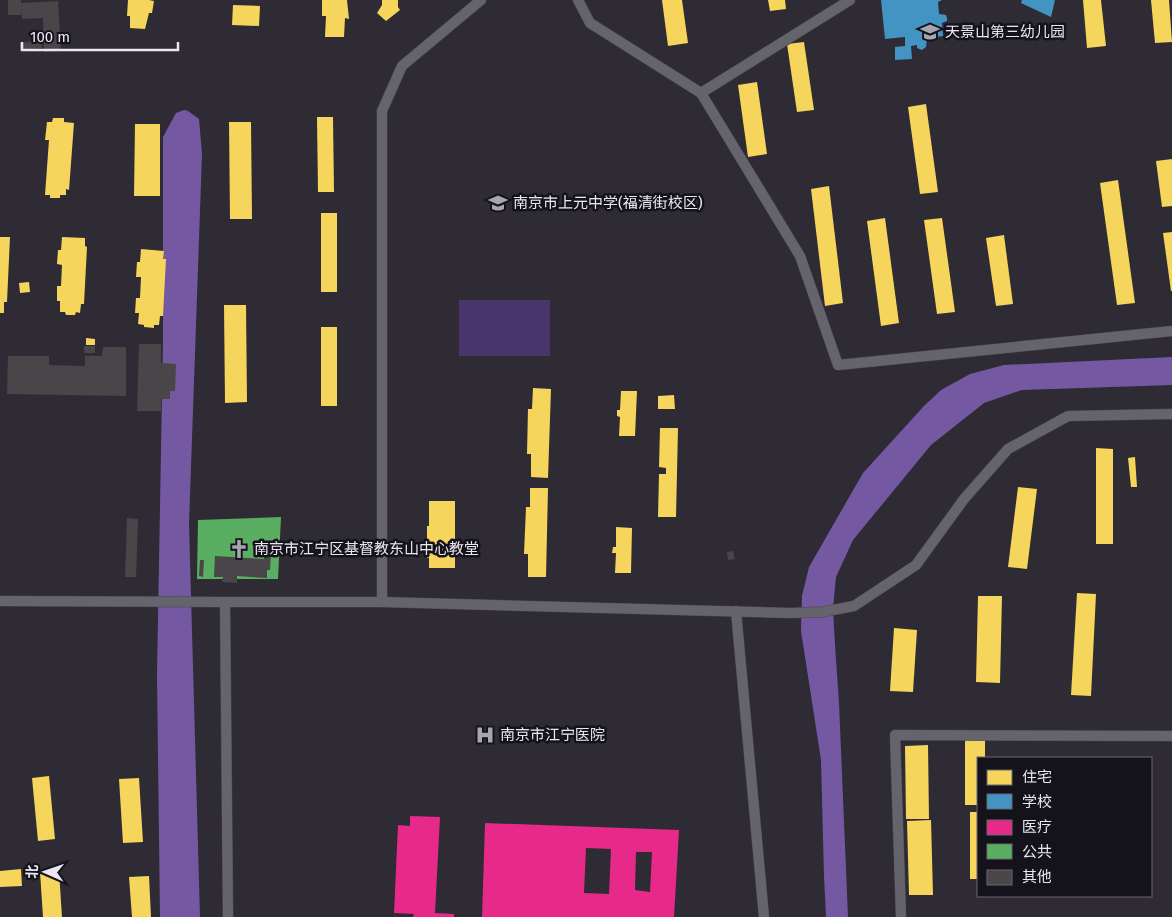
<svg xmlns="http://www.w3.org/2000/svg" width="1172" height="917" viewBox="0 0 1172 917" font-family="'Fira Sans','Noto Sans SC',sans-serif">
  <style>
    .green { fill: #49346b }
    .water { fill: #7459a2 }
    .homes { fill: #f6d55c }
    .schools { fill: #4393c3 }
    .health { fill: #e7298a; fill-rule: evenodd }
    .public { fill: #5aae61 }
    .building { fill: #494548 }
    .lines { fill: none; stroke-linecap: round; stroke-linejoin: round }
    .minor-casing { stroke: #494750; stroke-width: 11 }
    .minor { stroke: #65636b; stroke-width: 10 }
    .labels { text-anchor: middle; stroke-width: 5; stroke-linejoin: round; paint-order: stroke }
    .poi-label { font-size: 15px; fill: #eae6f2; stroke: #14121a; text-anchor: start }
  </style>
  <rect width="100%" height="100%" fill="#2e2b35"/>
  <rect class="green" x="459" y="300" width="91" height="56"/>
  <g class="water">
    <polygon points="184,110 188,111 199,119 202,154 189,524 200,917 160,917 157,675 163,339 163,137 176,113"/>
    <polygon points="1172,357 1172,385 1022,390 984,403 931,445 853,540 836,577 833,608 835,645 839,703 848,917 826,917 824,876 821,760 801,631 802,596 809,567 863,473 924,406 941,390 970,374 1004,365"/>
  </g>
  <g class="homes">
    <polygon points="128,0 149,0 154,1 152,13 149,13 145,29 130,28 130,16 127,16"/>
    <polygon points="322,0 347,0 349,19 345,18 344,37 325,37 326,16 322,16"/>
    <polygon points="382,0 398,0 398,7 400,10 386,21 377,13 382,5"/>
    <polygon points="662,0 682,0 688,43 668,46"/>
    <polygon points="768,0 785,0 786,9 770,11"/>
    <polygon points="1083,0 1101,0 1106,46 1087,48"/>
    <polygon points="1151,0 1169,0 1172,42 1155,43"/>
    <polygon points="233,5 260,6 259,26 232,25"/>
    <polygon points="804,42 814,110 797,112 787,44"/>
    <polygon points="757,82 767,154 748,157 738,85"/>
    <polygon points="926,104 938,192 920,194 908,107"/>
    <polygon points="317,117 333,117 334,192 318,192"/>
    <polygon points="53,118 64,118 64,122 74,123 69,190 66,189 66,195 60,195 60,198 50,198 50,195 45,195 49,140 45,140 47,122 52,122"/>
    <polygon points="229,122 251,122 252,219 230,219"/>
    <polygon points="135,124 160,124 160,196 134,196"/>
    <polygon points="1172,159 1172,206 1162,207 1156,161"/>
    <polygon points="1118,180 1135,303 1117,305 1100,183"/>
    <polygon points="829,186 843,303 825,306 811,189"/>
    <rect x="321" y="213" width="16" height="79"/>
    <polygon points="885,218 899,323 881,326 867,221"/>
    <polygon points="942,218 955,312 937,314 924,220"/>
    <polygon points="1172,232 1172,291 1171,291 1163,233"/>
    <polygon points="1004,235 1013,304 996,306 986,238"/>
    <polygon points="0,237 10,237 7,302 4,302 4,313 0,313"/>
    <polygon points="62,237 85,238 85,246 87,247 84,304 81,304 80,313 76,312 75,315 66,315 65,312 60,312 60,301 57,301 57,286 61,286 62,265 57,264 58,250 61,250"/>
    <polygon points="141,249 164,251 163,259 166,259 163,316 160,316 159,325 154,325 154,328 144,327 144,325 138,324 139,313 135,313 136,298 140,298 141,277 136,277 137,262 140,262"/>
    <polygon points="29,282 30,292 20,293 19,283"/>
    <polygon points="224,305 246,305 247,402 225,403"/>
    <rect x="321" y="327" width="16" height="79"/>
    <polygon points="86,338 95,339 95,345 86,345"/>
    <polygon points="533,388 551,389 548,478 531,477 531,454 527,454 528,409 532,409"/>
    <polygon points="621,391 637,391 635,436 619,436 620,417 617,416 617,410 620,410"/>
    <polygon points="674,395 675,409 658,409 658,396"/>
    <polygon points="660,428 678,428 676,517 658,517 659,474 666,474 666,468 659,467"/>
    <polygon points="1096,448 1113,449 1113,544 1096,544"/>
    <polygon points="1135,457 1137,487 1131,487 1128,458"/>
    <polygon points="1018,487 1037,489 1027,569 1008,567"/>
    <polygon points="530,488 548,488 546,577 528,577 528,554 524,554 526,507 530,507"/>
    <polygon points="429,501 455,501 455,568 429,568 429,558 427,558 427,526 429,526"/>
    <polygon points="616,527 632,528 631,573 615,573 616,553 612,553 613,547 616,547"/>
    <polygon points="1077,593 1096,594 1091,696 1071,695"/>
    <polygon points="978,596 1002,596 1000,683 976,682"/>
    <polygon points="894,628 917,630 913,692 890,691"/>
    <polygon points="965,737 985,737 985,758 978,758 978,805 965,805"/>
    <polygon points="928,745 929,819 906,819 905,746"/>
    <polygon points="49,776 55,839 38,841 32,778"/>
    <polygon points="139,778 143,842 123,843 119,779"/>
    <rect x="970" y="812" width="8" height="67"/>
    <polygon points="931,820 933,895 909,895 907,821"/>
    <polygon points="21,869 22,886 0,887 0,871"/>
    <polygon points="59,871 62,917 43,917 40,872"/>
    <polygon points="149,876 151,917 132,917 129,877"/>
  </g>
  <g class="schools">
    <polygon points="881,0 942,0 938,2 939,14 946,15 947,18 947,21 942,23 943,36 927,38 926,47 922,50 917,48 917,45 911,46 912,59 895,60 895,47 905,46 905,37 885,39"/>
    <polygon points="1022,0 1055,0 1051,17 1021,3"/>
  </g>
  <g class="health">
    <polygon points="410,816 440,817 435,913 454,914 454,917 413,917 414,914 394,913 398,825 410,826"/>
    <path d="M485,823L679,830L674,917H482ZM586,848L611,849L609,894L584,893ZM636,852H652L650,892L635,890Z"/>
  </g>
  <polygon class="public" points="281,517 278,579 197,579 198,520"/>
  <g class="building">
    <polygon points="8,0 21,0 21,3 58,1 61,51 44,52 43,18 22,19 21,6 21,15 8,15"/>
    <polygon points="41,41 42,48 20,50 20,43"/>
    <polygon points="139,344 161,344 161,363 176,364 175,391 170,391 170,399 161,399 161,411 137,411"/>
    <rect x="84" y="346" width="11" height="7"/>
    <polygon points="103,347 126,347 126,396 7,394 8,356 49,356 49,365 85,366 85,356 102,356"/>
    <polygon points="127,518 138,519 136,577 125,577"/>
    <polygon points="733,551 735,559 728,560 727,552"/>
    <polygon points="264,553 271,553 270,570 267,570 267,578 237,576 237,583 222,582 223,577 214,577 215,556 264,559"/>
    <polygon points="200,560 204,560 203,577 199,576"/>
  </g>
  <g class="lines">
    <g class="minor-casing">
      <g id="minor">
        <polyline points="578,0 590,23 701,93 800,256 838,365 1172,331"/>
        <polyline points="701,93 850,0"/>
        <polyline points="0,601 225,602 382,602 790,613 822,612 854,606 916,565 964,499 1008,449 1068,416 1172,414"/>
        <polyline points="225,602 228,917"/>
        <polyline points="382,602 382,111 402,66 481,0"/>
        <polyline points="736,611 764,917"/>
        <polyline points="901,917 895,735 1172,736"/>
      </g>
    </g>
    <use href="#minor" class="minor"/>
  </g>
  <defs>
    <g id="school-bare" transform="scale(1.5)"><path d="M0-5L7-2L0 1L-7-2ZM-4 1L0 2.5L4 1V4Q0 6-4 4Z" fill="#a8a5b0" stroke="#14121a" stroke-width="2.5" paint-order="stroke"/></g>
    <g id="church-bare" transform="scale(1.5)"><path d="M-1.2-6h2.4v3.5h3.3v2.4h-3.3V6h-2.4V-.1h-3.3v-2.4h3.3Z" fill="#a8a5b0" stroke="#14121a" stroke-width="2.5" paint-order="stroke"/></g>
    <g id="hospital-bare" transform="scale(1.5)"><path d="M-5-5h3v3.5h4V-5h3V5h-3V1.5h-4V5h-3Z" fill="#a8a5b0" stroke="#14121a" stroke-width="2.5" paint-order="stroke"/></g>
  </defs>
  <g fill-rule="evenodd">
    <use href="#school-bare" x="930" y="32"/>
    <use href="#school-bare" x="498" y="203"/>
    <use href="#church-bare" x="239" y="549"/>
    <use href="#hospital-bare" x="485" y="735"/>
  </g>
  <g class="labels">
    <g class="poi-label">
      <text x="945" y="37">天景山第三幼儿园</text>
      <text x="513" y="208">南京市上元中学(福清街校区)</text>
      <text x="254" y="554">南京市江宁区基督教东山中心教堂</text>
      <text x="500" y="740">南京市江宁医院</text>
    </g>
  </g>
  <rect x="977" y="757" width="175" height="140" fill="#14121a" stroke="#6a6770"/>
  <rect x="987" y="770" width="25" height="15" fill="#f6d55c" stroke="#6a6770"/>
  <text x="1022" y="782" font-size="15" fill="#eae6f2">住宅</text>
  <rect x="987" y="794" width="25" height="15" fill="#4393c3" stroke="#6a6770"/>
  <text x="1022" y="807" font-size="15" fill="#eae6f2">学校</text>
  <rect x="987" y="820" width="25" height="15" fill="#e7298a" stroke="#6a6770"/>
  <text x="1022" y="832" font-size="15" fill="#eae6f2">医疗</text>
  <rect x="987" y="844" width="25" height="15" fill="#5aae61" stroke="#6a6770"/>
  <text x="1022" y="857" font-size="15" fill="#eae6f2">公共</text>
  <rect x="987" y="870" width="25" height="15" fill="#494548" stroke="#6a6770"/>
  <text x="1022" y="882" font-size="15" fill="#eae6f2">其他</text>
  <g transform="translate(45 872) rotate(272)" stroke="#14121a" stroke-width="4" paint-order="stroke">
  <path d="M0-4L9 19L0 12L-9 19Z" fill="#eae6f2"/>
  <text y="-8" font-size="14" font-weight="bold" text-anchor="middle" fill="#eae6f2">北</text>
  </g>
  <path d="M22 42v8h156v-8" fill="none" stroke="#eae6f2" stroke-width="2.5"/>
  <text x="30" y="42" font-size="15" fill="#eae6f2" stroke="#14121a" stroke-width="4" paint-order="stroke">100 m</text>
</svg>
